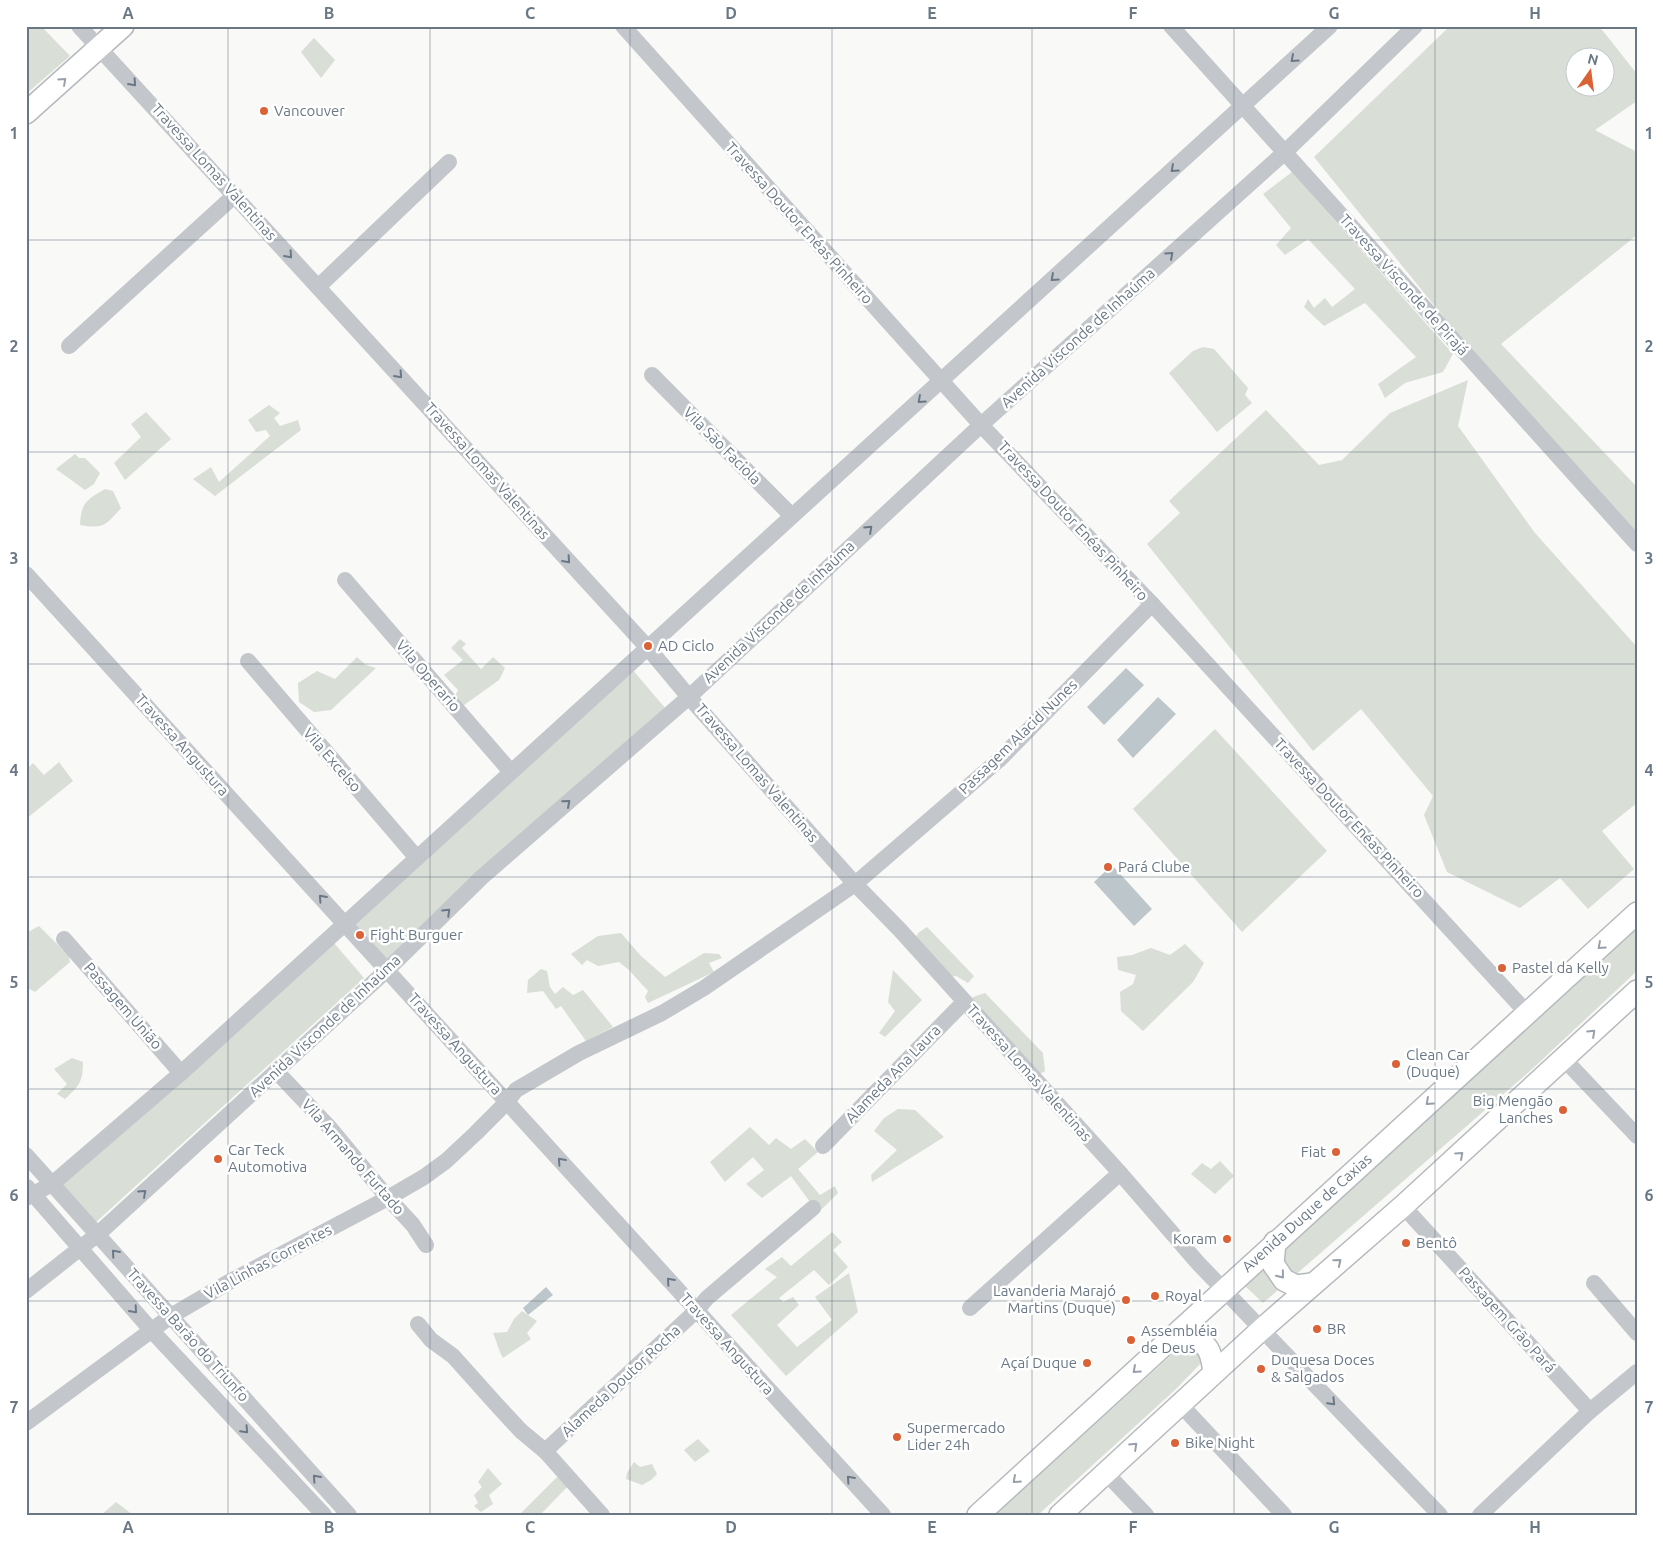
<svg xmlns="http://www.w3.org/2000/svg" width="1663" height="1541" viewBox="0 0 1663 1541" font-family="Ubuntu,sans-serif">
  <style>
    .green { fill: #d9ded6; fill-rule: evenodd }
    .water { fill: #bdc6cb }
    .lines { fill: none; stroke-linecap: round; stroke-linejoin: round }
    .major-casing { stroke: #b6babe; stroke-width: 24 }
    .minor { stroke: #c3c6ca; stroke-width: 16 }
    .major { stroke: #fff; stroke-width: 21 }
    .oneway { stroke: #6a7886 }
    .oneway2 { stroke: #97a0aa }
    .grid { fill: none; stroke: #6a7886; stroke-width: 1; stroke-opacity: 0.55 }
    .poi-dot { fill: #da6236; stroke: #fff; stroke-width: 2 }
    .labels { text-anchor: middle; stroke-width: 5; stroke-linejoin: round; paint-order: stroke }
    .poi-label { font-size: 15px; fill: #6a7886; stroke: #fff; text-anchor: start }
    .street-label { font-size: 15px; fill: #6a7886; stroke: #fff }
    .neatline { fill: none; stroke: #6a7886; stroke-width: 2 }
    .grid-label { font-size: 16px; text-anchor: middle; font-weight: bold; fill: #6a7886 }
  </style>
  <rect width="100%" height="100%" fill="#f9f9f7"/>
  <g class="green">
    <polygon points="33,26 41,26 70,56 26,94 26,33"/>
    <path d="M1450,26H1597L1603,31L1637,74V101L1595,130L1637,152V235L1501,344L1637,487V535L1476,357L1314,157ZM1576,58H1606V88H1576Z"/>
    <polygon points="314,38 335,60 321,78 301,52"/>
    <polygon points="1292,172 1453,354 1443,372 1405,383 1385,398 1378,384 1416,357 1365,303 1324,326 1304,307 1308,299 1314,308 1325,298 1332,307 1355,289 1308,239 1285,255 1276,245 1291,228 1263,194"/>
    <polygon points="1203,347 1214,349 1248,388 1245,395 1252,403 1217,432 1169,373 1193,351"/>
    <polygon points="1468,380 1458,426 1535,533 1637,647 1637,803 1602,831 1634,869 1588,909 1560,878 1520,908 1447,872 1424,815 1433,796 1361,709 1313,751 1147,544 1180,513 1169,501 1266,410 1319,465 1342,460 1390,413"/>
    <polygon points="269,405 280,413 274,418 280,426 298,420 301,430 215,496 193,479 211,467 219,482 270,436 266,430 256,432 248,420"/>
    <polygon points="146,412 171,439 125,480 114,463 141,437 131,424"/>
    <polygon points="75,454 79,458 85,458 100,473 94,484 85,490 56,469"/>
    <path d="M105,489L113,491L121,508C105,526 104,529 80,525C81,503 86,500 105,489Z"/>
    <polygon points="460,639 466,644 462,648 481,669 493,657 505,668 499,680 460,708 453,701 458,690 444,675 463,660 451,648"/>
    <polygon points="357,657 366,665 376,668 331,710 314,712 299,702 298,683 317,671 335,679"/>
    <polygon points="631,668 666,709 389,962 354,922"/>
    <polygon points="1215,729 1327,851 1242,932 1133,809"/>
    <polygon points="59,762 73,781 26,819 26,770 33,763 44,775"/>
    <polygon points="39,926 69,956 70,962 35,992 26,987 26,952 30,949 26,945 26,933"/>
    <polygon points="927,927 974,976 968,983 956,976 948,977 914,941 918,933"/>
    <polygon points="1637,927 1637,971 1530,1071 1263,1303 1245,1286 1398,1141"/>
    <polygon points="621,933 641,956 665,977 704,953 719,954 722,958 709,963 714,972 648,1003 645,997 648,991 629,970 619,962 598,966 587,960 582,965 571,954 598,936"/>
    <polygon points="334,943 364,978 95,1223 59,1185"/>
    <polygon points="1185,944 1204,963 1193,982 1143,1031 1121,1011 1120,992 1133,984 1136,975 1118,970 1117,957 1132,955 1151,948 1170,955"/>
    <polygon points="541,969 547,971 550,987 555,994 563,987 573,995 583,990 613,1027 586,1041 561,1006 556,1009 543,991 527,993 528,980"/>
    <polygon points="893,970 922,1000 885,1037 879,1033 895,1011 888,1002"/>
    <polygon points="985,993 1043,1053 1045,1071 1040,1074 972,1006 973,997"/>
    <path d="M72,1058L83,1062C83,1082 79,1086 65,1099L57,1094L67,1084L54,1069Z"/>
    <polygon points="898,1109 915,1110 944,1137 872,1182 871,1175 897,1150 874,1131 884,1118"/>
    <polygon points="750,1127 769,1145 776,1138 791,1149 805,1139 818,1152 798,1169 820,1195 835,1186 838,1193 818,1213 791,1176 762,1198 746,1184 764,1170 753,1157 725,1182 710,1162"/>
    <polygon points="1220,1161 1234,1176 1215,1194 1191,1174 1202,1163 1211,1169"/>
    <polygon points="832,1232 842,1242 833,1250 848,1267 829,1285 814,1270 779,1298 783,1302 793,1297 799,1305 777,1325 797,1347 832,1320 815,1297 849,1273 858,1312 786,1376 731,1315 777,1277 765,1269 782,1257 791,1266"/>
    <path d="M522,1311L537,1321L527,1333L531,1339L503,1358C498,1349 497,1342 493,1333L507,1332L514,1319Z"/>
    <polygon points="1185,1343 1204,1360 1176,1389 1038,1515 994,1515"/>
    <polygon points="698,1439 710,1451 695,1462 684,1450"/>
    <polygon points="634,1462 640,1467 652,1464 657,1474 651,1480 642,1485 626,1479 627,1473"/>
    <polygon points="488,1468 502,1484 489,1495 493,1504 481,1512 474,1506 478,1503 474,1495 482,1487 478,1482"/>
    <polygon points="557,1477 569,1485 540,1515 519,1515"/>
    <polygon points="116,1502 133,1515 101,1515"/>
  </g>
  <g class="water">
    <polygon points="1126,668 1144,685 1104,725 1087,707"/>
    <polygon points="1158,697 1176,714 1133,758 1117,740"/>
    <polygon points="1112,865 1152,909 1134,926 1094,882"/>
    <polygon points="546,1287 553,1295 528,1315 523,1308"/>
  </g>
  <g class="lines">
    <g class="major-casing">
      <g id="major">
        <polyline points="26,113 123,26"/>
        <polyline points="1275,1242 1273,1264 1284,1280 1296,1286 1312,1284"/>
        <path d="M1169,1340L1189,1335C1209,1345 1211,1350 1214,1372"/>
        <polyline points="978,1515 1637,913"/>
        <polyline points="1060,1515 1262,1329 1403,1206 1637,991"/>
      </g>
    </g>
    <g class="minor">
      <polyline points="79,26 648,648 689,697 855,884 900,930 1120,1173 1198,1263 1440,1515"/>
      <polyline points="623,26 981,425 1152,604 1527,1013"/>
      <polyline points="1171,26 1637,544"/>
      <polyline points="318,287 449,162"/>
      <polyline points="69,346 235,195"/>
      <polyline points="652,375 792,516"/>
      <polyline points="26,574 883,1515"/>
      <polyline points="345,580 511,772"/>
      <polyline points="248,661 417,858"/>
      <polyline points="64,939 181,1073"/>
      <polyline points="1564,1059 1637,1136"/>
      <polyline points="276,1071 330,1128 388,1198 413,1225 426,1245"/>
      <polyline points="823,1146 964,1002"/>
      <polyline points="26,1155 349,1515"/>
      <polyline points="27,1187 152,1331 324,1515"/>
      <polyline points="26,1198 52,1184 181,1073 1330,26"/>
      <polyline points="1403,1206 1590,1411"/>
      <polyline points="1594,1283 1637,1333"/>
      <polyline points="26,1291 98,1234 387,970 482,877 689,697 981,425 1284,153 1415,26"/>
      <polyline points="970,1308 1120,1173"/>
      <polyline points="418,1324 431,1340 453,1356 496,1404 521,1431 545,1451 602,1515"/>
      <polyline points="1180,1404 1284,1515"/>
      <polyline points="26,1423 171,1316 229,1282 388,1198 424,1177 446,1161 476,1133 507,1102 516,1090 579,1053 662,1013 704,988 855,884 1000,759 1152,604"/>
      <polyline points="545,1451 697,1310 707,1298 813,1208"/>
      <polyline points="1106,1473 1146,1515"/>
      <polyline points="1480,1515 1590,1411 1637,1372"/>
    </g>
    <use href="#major" class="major"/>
  </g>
  <defs><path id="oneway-chevron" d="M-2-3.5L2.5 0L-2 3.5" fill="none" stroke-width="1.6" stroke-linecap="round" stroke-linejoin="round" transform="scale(1.25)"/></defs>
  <g class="oneway">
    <use href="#oneway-chevron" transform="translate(1294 59) rotate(138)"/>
    <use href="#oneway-chevron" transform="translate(133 83) rotate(48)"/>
    <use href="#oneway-chevron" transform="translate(1174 169) rotate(138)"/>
    <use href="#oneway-chevron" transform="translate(289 255) rotate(48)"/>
    <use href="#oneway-chevron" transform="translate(1170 255) rotate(-42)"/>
    <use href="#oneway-chevron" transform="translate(1054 278) rotate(138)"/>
    <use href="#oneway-chevron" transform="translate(399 375) rotate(48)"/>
    <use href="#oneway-chevron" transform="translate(921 400) rotate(138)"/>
    <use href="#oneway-chevron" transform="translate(869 529) rotate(-43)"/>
    <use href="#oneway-chevron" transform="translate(567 560) rotate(48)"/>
    <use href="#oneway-chevron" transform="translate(567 803) rotate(-41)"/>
    <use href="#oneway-chevron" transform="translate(322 898) rotate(-132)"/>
    <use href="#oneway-chevron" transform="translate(447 912) rotate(-44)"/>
    <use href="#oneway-chevron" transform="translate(561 1161) rotate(-132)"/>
    <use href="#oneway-chevron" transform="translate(143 1193) rotate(-42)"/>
    <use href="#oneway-chevron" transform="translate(115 1253) rotate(-131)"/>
    <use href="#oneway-chevron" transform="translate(670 1281) rotate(-132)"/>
    <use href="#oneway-chevron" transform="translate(134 1310) rotate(49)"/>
    <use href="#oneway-chevron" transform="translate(1332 1402) rotate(46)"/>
    <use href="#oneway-chevron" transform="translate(245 1430) rotate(47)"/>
    <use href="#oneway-chevron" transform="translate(316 1478) rotate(-132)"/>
    <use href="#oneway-chevron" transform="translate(850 1479) rotate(-132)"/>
  </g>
  <g class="oneway2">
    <use href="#oneway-chevron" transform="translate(63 81) rotate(-42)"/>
    <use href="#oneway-chevron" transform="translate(1601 946) rotate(138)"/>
    <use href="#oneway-chevron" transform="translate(1592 1033) rotate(-43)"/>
    <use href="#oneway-chevron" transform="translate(1429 1102) rotate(138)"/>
    <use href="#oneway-chevron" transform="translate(1460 1155) rotate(-42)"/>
    <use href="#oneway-chevron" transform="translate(1338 1262) rotate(-40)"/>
    <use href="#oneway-chevron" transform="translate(1281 1275) rotate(51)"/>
    <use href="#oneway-chevron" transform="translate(1136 1370) rotate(138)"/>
    <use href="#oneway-chevron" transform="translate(1134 1446) rotate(-43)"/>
    <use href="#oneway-chevron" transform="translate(1016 1480) rotate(138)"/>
  </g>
  <path class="grid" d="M228,26V1515M430,26V1515M630,26V1515M832,26V1515M1032,26V1515M1234,26V1515M1435,26V1515M26,240H1637M26,452H1637M26,664H1637M26,877H1637M26,1089H1637M26,1301H1637"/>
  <g class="poi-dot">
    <circle cx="264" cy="111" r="5"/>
    <circle cx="648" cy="646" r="5"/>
    <circle cx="1108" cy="867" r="5"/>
    <circle cx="360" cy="935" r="5"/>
    <circle cx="1502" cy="968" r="5"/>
    <circle cx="1396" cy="1064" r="5"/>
    <circle cx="1563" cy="1110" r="5"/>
    <circle cx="1336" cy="1152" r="5"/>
    <circle cx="218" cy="1159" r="5"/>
    <circle cx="1227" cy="1239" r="5"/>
    <circle cx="1406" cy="1243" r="5"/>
    <circle cx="1155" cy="1296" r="5"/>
    <circle cx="1126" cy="1300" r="5"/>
    <circle cx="1317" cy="1329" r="5"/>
    <circle cx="1131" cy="1340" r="5"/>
    <circle cx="1087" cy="1363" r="5"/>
    <circle cx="1261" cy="1369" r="5"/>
    <circle cx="897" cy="1437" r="5"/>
    <circle cx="1175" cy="1443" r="5"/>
  </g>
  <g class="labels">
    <g class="poi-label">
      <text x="274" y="116">Vancouver</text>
      <text x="658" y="651">AD Ciclo</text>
      <text x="1118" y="872">Pará Clube</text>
      <text x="370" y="940">Fight Burguer</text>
      <text x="1512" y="973">Pastel da Kelly</text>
      <text x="1406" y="1060">Clean Car<tspan x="1406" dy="17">(Duque)</tspan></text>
      <text x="1553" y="1106" text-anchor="end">Big Mengão<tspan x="1553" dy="17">Lanches</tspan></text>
      <text x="228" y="1155">Car Teck<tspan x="228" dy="17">Automotiva</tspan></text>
      <text x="1326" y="1157" text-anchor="end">Fiat</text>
      <text x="1217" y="1244" text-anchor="end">Koram</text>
      <text x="1416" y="1248">Bentô</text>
      <text x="1116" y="1296" text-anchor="end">Lavanderia Marajó<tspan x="1116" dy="17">Martins (Duque)</tspan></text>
      <text x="1165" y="1301">Royal</text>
      <text x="1327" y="1334">BR</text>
      <text x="1141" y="1336">Assembléia<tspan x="1141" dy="17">de Deus</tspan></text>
      <text x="1271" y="1365">Duquesa Doces<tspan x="1271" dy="17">&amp; Salgados</tspan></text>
      <text x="1077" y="1368" text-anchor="end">Açaí Duque</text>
      <text x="907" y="1433">Supermercado<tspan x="907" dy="17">Lider 24h</tspan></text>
      <text x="1185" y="1448">Bike Night</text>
    </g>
    <g class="street-label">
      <text transform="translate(214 172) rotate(48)" y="5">Travessa Lomas Valentinas</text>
      <text transform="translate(799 223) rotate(48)" y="5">Travessa Doutor Enéas Pinheiro</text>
      <text transform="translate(1404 285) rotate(48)" y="5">Travessa Visconde de Pirajá</text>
      <text transform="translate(1078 338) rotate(-42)" y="5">Avenida Visconde de Inhaúma</text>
      <text transform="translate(722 446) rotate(45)" y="5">Vila São Faciola</text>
      <text transform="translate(487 471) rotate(48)" y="5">Travessa Lomas Valentinas</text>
      <text transform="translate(1073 521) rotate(47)" y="5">Travessa Doutor Enéas Pinheiro</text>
      <text transform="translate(779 612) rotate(-43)" y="5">Avenida Visconde de Inhaúma</text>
      <text transform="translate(428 676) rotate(49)" y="5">Vila Operario</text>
      <text transform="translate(1018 737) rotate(-44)" y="5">Passagem Alacid Nunes</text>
      <text transform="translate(182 745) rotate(48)" y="5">Travessa Angustura</text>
      <text transform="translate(332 760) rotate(49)" y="5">Vila Excelso</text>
      <text transform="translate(757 773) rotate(49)" y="5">Travessa Lomas Valentinas</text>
      <text transform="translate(1349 818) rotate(47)" y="5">Travessa Doutor Enéas Pinheiro</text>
      <text transform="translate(123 1006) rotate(49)" y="5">Passagem União</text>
      <text transform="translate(325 1026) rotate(-43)" y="5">Avenida Visconde de Inhaúma</text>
      <text transform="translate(455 1044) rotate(48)" y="5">Travessa Angustura</text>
      <text transform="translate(1029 1073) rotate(48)" y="5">Travessa Lomas Valentinas</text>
      <text transform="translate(893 1074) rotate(-46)" y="5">Alameda Ana Laura</text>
      <text transform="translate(353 1157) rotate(49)" y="5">Vila Armando Furtado</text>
      <text transform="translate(1307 1213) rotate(-42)" y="5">Avenida Duque de Caxias</text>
      <text transform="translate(268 1262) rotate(-28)" y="5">Vila Linhas Correntes</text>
      <text transform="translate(1507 1320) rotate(48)" y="5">Passagem Grão Pará</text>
      <text transform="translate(188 1335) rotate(48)" y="5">Travessa Barão do Triunfo</text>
      <text transform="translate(727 1344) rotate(48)" y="5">Travessa Angustura</text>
      <text transform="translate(621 1381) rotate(-43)" y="5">Alameda Doutor Rocha</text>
    </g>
  </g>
  <rect width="1663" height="1541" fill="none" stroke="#ffffff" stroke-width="55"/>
  <g transform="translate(1590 72) rotate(14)"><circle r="24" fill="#ffffff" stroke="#c3c9cf"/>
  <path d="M0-4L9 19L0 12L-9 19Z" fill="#da6236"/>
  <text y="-8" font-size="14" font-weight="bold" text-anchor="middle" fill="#6a7886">N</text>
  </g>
  <rect x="28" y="28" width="1608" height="1486" class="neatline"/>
  <g class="grid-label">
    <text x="128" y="19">A</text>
    <text x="329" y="19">B</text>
    <text x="530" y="19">C</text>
    <text x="731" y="19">D</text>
    <text x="932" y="19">E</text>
    <text x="1133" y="19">F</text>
    <text x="1334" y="19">G</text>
    <text x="1535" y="19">H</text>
    <text x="14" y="139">1</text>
    <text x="1649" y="139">1</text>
    <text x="14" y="352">2</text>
    <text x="1649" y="352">2</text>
    <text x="14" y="564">3</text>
    <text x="1649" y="564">3</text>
    <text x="14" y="776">4</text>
    <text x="1649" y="776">4</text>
    <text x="14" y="988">5</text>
    <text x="1649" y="988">5</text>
    <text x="14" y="1201">6</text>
    <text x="1649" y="1201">6</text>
    <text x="14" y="1413">7</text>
    <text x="1649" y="1413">7</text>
    <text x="128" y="1533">A</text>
    <text x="329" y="1533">B</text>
    <text x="530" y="1533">C</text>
    <text x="731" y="1533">D</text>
    <text x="932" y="1533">E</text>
    <text x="1133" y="1533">F</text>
    <text x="1334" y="1533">G</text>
    <text x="1535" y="1533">H</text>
  </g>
</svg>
